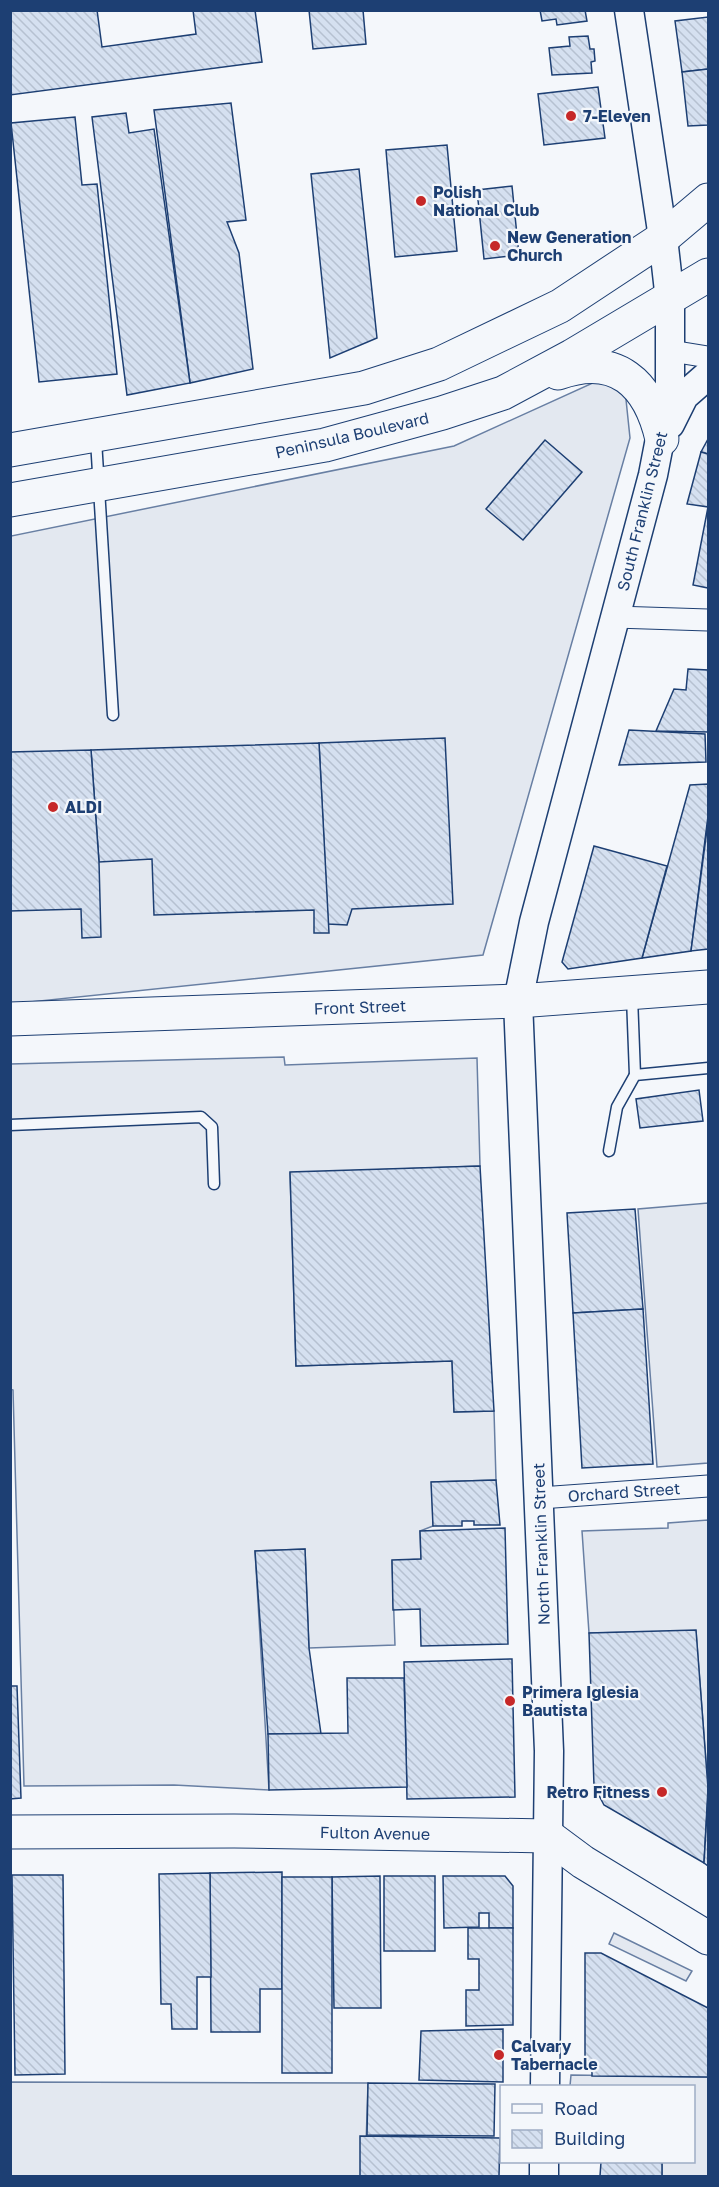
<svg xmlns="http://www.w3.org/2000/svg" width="719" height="2187" viewBox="0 0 719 2187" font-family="'Golos Text',sans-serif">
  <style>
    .parking { fill: #e3e8f0; stroke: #687fa3; stroke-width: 1.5 }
    .building { fill: url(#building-back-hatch); stroke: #1d3f73; stroke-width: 1.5 }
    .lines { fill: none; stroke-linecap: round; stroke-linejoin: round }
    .service-casing { stroke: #1d3f73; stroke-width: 13 }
    .minor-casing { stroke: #1d3f73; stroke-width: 23 }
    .secondary-casing { stroke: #1d3f73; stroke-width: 31 }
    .primary-casing { stroke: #1d3f73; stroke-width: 35 }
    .service { stroke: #f4f7fb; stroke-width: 10 }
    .minor { stroke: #f4f7fb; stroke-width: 21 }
    .secondary { stroke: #f4f7fb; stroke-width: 28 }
    .primary { stroke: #f4f7fb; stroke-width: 33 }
    .poi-dot { fill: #c62828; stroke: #f4f7fb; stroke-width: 2 }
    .labels { text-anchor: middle; stroke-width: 4.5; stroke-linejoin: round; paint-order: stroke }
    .poi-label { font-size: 16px; font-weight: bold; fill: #1d3f73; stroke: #f4f7fb; text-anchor: start }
    .street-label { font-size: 16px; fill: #1d3f73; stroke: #f4f7fb }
  </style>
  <defs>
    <pattern id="building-back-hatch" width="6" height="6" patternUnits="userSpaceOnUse" patternTransform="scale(1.5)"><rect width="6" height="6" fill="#d5e0f0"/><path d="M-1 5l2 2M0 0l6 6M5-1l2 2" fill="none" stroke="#b6c1d1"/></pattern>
  </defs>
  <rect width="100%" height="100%" fill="#f4f7fb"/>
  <g class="parking">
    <polygon points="597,381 625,390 630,438 483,955 11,1004 11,536 454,446"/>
    <polygon points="284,1057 285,1065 477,1058 480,1166 290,1173 296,1366 452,1361 454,1412 494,1411 496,1480 432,1482 433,1526 420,1531 421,1559 392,1561 395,1645 309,1648 305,1549 255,1551 269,1790 174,1785 24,1786 13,1390 10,1389 10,1064"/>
    <polygon points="708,1203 708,1463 657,1467 638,1209"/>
    <polygon points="708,1520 708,1788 696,1631 589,1633 582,1531 668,1528 668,1523"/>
    <polygon points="614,1933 692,1971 686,1981 609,1944"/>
    <polygon points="571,2075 708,2077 708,2176 662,2176 662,2162 694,2162 694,2086 570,2086"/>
    <polygon points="11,2082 368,2083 365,2176 11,2176"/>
  </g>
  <g class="building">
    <polygon points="10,10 97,10 102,47 196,34 193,10 255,10 262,62 10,95"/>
    <polygon points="309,10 363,10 366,44 313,49"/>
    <polygon points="540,10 585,10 587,21 557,25 556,19 542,21"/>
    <polygon points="708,17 708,69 682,72 675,21"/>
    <polygon points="588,36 590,49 594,49 595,61 591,62 592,73 552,75 549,48 570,46 569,37"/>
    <polygon points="708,69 708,125 688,126 682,72"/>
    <polygon points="598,87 605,138 544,145 538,94"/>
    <polygon points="231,103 246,220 227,222 239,253 253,369 190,383 154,110"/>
    <polygon points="126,113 129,133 154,129 190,383 127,395 92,117"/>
    <polygon points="75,117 82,185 97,184 117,374 39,382 11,123"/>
    <polygon points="447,145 457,251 395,257 386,150"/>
    <polygon points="359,169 377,338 330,358 311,174"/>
    <polygon points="512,186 519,255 484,259 477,190"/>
    <polygon points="708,439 708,454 701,452"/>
    <polygon points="545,440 582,472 523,540 486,509"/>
    <polygon points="701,452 708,454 708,588 693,585 708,507 687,504"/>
    <polygon points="688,669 708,670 708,732 656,731 674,689 686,690"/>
    <polygon points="629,730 705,734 706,762 619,765"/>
    <polygon points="445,738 453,904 352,909 347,925 328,924 319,743"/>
    <polygon points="319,743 329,933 314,933 314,910 154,915 152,859 99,862 91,750"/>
    <polygon points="91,750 99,862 101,937 82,938 81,909 10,911 10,752"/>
    <polygon points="708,784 708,816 691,951 642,958 690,785"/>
    <polygon points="708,822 708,949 691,951"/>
    <polygon points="594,846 667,866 642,958 568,969 562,962"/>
    <polygon points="699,1090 703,1121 640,1128 636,1099"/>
    <polygon points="480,1166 494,1411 454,1412 452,1361 296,1366 290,1172"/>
    <polygon points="635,1209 643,1309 573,1313 567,1213"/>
    <polygon points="643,1309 653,1464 582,1468 573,1313"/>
    <polygon points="496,1480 500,1525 474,1525 474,1521 462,1521 462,1526 433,1526 431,1482"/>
    <polygon points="505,1528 508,1644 421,1646 420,1609 393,1610 392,1560 421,1559 420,1531"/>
    <polygon points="305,1549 309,1648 321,1734 268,1734 255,1551"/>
    <polygon points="696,1630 708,1788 704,1863 604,1805 594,1786 589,1633"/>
    <polygon points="512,1659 515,1797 407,1799 404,1662"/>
    <polygon points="347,1678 404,1678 407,1787 269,1790 268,1734 348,1733"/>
    <polygon points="10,1686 17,1686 21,1798 10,1799"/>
    <polygon points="708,1796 708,1866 704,1863"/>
    <polygon points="282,1872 282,1989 260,1989 260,2032 211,2032 210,1873"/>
    <polygon points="210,1873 211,1977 197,1977 197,2029 172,2029 171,2004 161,2004 159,1874"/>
    <polygon points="12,1875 63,1875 65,2074 15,2075"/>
    <polygon points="380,1876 381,2008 334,2008 332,1877"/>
    <rect x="384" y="1876" width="51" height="75"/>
    <polygon points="443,1876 505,1876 513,1886 513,1928 489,1928 489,1913 479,1913 479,1927 444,1928"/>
    <rect x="282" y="1877" width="50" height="196"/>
    <polygon points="468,1928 513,1928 513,2025 466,2026 466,1990 479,1990 479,1959 468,1959"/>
    <polygon points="585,1953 601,1953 708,2008 708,2077 592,2076 592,2061 585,2061"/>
    <polygon points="503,2029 503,2082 419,2080 421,2031"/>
    <polygon points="368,2083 495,2084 494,2136 367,2135"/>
    <polygon points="360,2136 500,2138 499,2176 360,2176"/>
    <polygon points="601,2162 662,2162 662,2176 600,2176"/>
  </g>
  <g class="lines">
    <g class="service-casing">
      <g id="service">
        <polyline points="96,440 113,715"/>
        <polyline points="632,997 635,1075"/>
        <polyline points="10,1125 201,1117 212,1127 214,1184"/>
        <polyline points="609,1151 617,1107 635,1075 708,1068"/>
      </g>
    </g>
    <g class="minor-casing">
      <g id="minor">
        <polyline points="671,351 708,357"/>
        <polyline points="615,617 708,620"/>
        <polyline points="540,1498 708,1486"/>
      </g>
    </g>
    <g class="secondary-casing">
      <g id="secondary">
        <polyline points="670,424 684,396 708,375"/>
        <polyline points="545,2086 549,1751 518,1001 534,922 653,475 670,387 670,300 663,238 629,10"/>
        <polyline points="544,2176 544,2162"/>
      </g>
    </g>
    <g class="primary-casing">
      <g id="primary">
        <path d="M558,373C616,352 649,383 662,439"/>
        <polyline points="10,450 364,388 439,364 560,306 663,238 708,200"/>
        <polyline points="10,500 325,445 442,413 503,393 572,356 708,275"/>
        <polyline points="10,1019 518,1001 708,987"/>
        <polyline points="10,1832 234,1831 548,1836 583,1862 708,1938"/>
      </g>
    </g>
    <use href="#service" class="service"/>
    <use href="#minor" class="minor"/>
    <use href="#secondary" class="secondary"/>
    <use href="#primary" class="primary"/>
  </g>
  <g class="poi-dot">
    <circle cx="571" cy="116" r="6"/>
    <circle cx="421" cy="201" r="6"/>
    <circle cx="495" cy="246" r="6"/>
    <circle cx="53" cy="807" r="6"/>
    <circle cx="510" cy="1701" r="6"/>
    <circle cx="662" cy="1792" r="6"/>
    <circle cx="499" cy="2055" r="6"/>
  </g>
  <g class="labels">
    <g class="poi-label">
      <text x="583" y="122">7-Eleven</text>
      <text x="433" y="198">Polish<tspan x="433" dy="18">National Club</tspan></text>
      <text x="507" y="243">New Generation<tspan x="507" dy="18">Church</tspan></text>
      <text x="65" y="813">ALDI</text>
      <text x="522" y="1698">Primera Iglesia<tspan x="522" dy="18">Bautista</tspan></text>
      <text x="650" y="1798" text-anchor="end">Retro Fitness</text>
      <text x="511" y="2052">Calvary<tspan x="511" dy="18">Tabernacle</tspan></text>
    </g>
    <g class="street-label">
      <text transform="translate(352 435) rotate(-13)" y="6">Peninsula Boulevard</text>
      <text transform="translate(642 511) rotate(-76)" y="6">South Franklin Street</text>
      <text transform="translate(360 1007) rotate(-2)" y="6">Front Street</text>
      <text transform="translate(624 1492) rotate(-4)" y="6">Orchard Street</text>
      <text transform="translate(541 1544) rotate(-92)" y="6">North Franklin Street</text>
      <text transform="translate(375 1833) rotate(1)" y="6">Fulton Avenue</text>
    </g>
  </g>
  <rect width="719" height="2187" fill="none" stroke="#1d3f73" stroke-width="24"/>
  <rect x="500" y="2085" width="195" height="78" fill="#f4f7fb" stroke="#9eadc5" stroke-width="1.5"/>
  <rect x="512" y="2104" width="30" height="9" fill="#f4f7fb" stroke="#9eadc5" stroke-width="1.5"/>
  <text x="554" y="2115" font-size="18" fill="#1d3f73">Road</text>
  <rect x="512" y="2130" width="30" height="18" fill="url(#building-back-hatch)" stroke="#9eadc5" stroke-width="1.5"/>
  <text x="554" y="2145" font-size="18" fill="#1d3f73">Building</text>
</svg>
